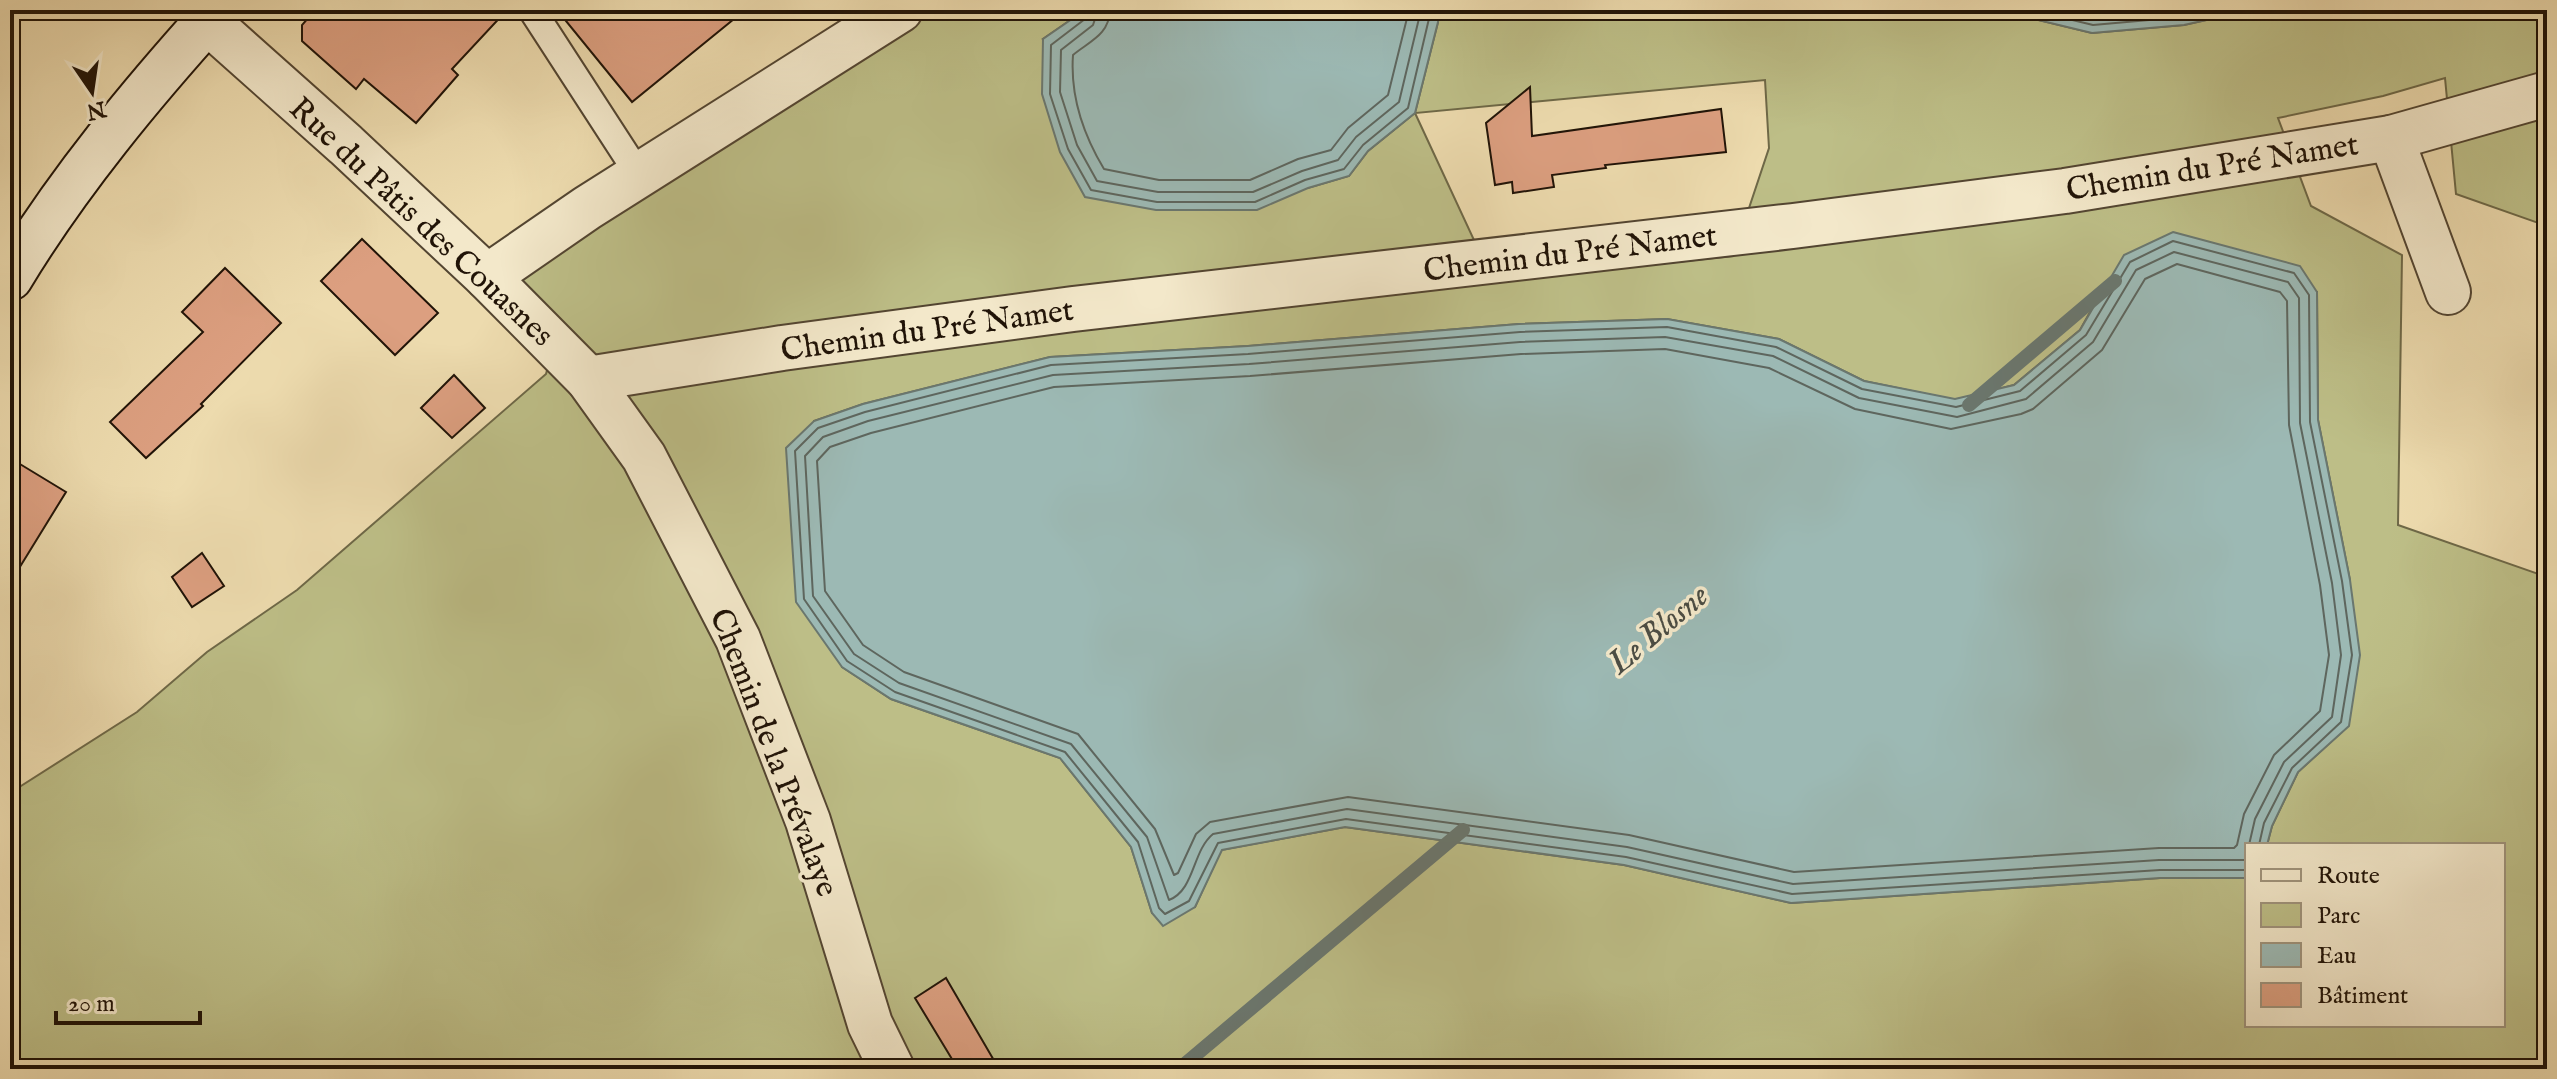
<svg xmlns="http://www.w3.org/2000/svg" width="2557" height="1079" viewBox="0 0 2557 1079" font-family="'IM FELL English',serif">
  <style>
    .green { fill: #bdbe87; stroke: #6e6847; stroke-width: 2; fill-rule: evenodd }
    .water { fill: #9cb9b4; stroke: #6a776f; stroke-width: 2 }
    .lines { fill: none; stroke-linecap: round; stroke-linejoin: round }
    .shore { stroke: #5e665e; stroke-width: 2 }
    .stream { stroke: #6a776f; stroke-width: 14 }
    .building { fill: #dc9f80; stroke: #201307; stroke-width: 2 }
    .service-casing { stroke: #534531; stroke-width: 30 }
    .minor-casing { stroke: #534531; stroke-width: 48 }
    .tertiary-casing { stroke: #534531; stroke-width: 48 }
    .secondary-casing { stroke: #201307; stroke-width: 48 }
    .service { stroke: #f3e8ca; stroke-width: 26 }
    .minor { stroke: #f3e8ca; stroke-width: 44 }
    .tertiary { stroke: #f3e8ca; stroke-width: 44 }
    .secondary { stroke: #f3e8ca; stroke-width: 44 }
    .labels { text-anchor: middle; stroke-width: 7; stroke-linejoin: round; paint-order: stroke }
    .street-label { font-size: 32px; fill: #201307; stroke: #f3e8ca }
    .water-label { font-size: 34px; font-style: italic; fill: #4b4d44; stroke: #f3e8ca }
  </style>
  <rect width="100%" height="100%" fill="#eddbae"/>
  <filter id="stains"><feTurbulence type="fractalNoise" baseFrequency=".0025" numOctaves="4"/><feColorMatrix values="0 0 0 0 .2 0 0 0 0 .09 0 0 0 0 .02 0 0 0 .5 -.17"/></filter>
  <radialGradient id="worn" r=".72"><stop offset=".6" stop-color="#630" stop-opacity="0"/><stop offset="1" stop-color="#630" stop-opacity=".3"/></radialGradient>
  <path class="green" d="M879,10H1085L1043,39L1308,188L1349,176L1368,151L1415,113L1438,22L1439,10H1997L2092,33L2184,25L2251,10H2547V226L2456,194L2445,78L2383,96L2278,118L2311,206L2402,255L2398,525L2547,577V1069H10V793L137,712L207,652L297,590L546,374L559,325L509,272ZM1765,80L1769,148L1733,256L1493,281L1415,113ZM2317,292L2318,420L2350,580L2348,726L2298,772L2272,826L2267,845H2503V1025H2247V878H2160L1791,903L1624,865L1345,827L1221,850L1195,907L1152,913L1131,847L1060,758L891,699L842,667L814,421L863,404L1050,357L1248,346L1519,324L1667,319L1779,339L1864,381L1955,400L2014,385L2080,330L2100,294Z"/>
  <g class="water">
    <polygon points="1085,10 1439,10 1438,22 1415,113 1368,151 1349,176 1308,188 1257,210 1156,210 1085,197 1060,152 1042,94 1043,39"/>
    <polygon points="1997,10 2251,10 2184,25 2092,33"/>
    <polygon points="2173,232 2300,266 2317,292 2318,420 2350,580 2360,655 2349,726 2298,772 2272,826 2267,845 2247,845 2247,878 2160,878 1791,903 1624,865 1345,827 1222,850 1195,907 1163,926 1152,913 1131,847 1060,758 891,699 842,667 796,602 786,448 814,421 863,404 1050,357 1248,346 1519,324 1667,319 1779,339 1864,381 1955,399 2014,385 2080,330 2124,255"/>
  </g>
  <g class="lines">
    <g class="shore">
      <polyline points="1088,10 1085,19 1051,45 1050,94 1068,149 1091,190 1157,202 1255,202 1305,180 1344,169 1363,145 1408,108 1431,10"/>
      <polyline points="1098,10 1093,25 1061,50 1060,92 1077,145 1097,181 1158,192 1253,192 1302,171 1338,160 1356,137 1399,102 1421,10"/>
      <path d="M1110,10C1109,35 1090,41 1073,55C1070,97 1083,134 1104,169L1159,180H1250L1298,159L1331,150L1348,128L1388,95L1409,10"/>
      <polyline points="2031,10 2093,25 2183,17 2214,10"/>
      <polygon points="2177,264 2280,292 2287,301 2289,425 2320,585 2329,655 2320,711 2274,755 2244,814 2237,845 2234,848 2159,848 1794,872 1629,835 1348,797 1210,822 1196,834 1178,873 1174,875 1155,829 1078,734 904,672 863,645 825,591 817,461 830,447 871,433 1054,387 1250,376 1521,354 1665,349 1769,368 1855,409 1951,429 2021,414 2033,409 2102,350 2145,279"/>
      <path d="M2247,860H2159L1793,884L1627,847L1347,809L1213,834C1192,851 1195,890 1169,900L1147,837L1071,744L899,683L854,654L813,596L805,456L823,437L868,421L1053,375L1249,364L1520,342L1665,337L1773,356L1859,398L1957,417L2026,399L2093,342L2136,270L2174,252L2288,282L2299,298L2300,423L2332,583L2341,655L2332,717L2284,762L2255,819L2249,845"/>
      <polyline points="2247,870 2160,870 1792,894 1626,857 1346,819 1218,843 1189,901 1165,914 1159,908 1138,842 1065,752 895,692 847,661 804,599 795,451 818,428 865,412 1051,365 1248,354 1520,332 1667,327 1776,347 1862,389 1956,407 2020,391 2086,335 2130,262 2173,241 2294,273 2309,295 2310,422 2342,581 2352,655 2341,722 2292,768 2264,823 2259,845"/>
    </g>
    <g class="stream">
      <polyline points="1969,405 2115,281"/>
      <polyline points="1179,1069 1463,830"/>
    </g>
  </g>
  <g class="building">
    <polygon points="315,10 507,10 452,69 458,75 416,123 364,79 356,89 302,41 302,25"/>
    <polygon points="557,10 745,10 632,102"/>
    <polygon points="1530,87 1532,136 1721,109 1726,152 1605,165 1606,168 1552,175 1554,187 1513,193 1512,182 1495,185 1486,123"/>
    <polygon points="362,239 438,313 395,355 321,281"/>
    <polygon points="225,268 281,323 201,404 203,406 146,458 110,422 203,332 182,312"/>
    <polygon points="454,375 485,408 452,438 421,408"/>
    <polygon points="10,458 66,492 10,583"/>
    <polygon points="202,553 224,586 192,607 172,577"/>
    <polygon points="946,978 999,1069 958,1069 915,998"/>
  </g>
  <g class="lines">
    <g class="service-casing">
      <polyline id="service" points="532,10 639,175"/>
    </g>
    <g class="minor-casing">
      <g id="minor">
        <polyline points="2391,138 2448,292"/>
        <polyline points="487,277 587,208 900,10"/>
        <polyline points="588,379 782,348 1073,309 1793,226 2065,191 2391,138 2547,94"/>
      </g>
    </g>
    <g class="tertiary-casing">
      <polyline id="tertiary" points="207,21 346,145 487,277 588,379 644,457 738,639 808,821 870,1024 892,1069"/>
    </g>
    <g class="secondary-casing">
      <path id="secondary" d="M10,278C68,182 142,93 217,10"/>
    </g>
    <use href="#service" class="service"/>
    <use href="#minor" class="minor"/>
    <use href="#tertiary" class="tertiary"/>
    <use href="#secondary" class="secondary"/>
  </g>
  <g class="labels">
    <g class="street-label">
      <text transform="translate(2212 166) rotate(-9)" y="11">Chemin du Pré Namet</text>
      <text transform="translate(422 221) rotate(43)" y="11">Rue du Pâtis des Couasnes</text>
      <text transform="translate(1570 252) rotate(-7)" y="11">Chemin du Pré Namet</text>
      <text transform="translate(927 329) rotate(-8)" y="11">Chemin du Pré Namet</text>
      <text transform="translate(775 752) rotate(69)" y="11">Chemin de la Prévalaye</text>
    </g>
    <g class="water-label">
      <text transform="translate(1657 628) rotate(-40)" y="12">Le Blosne</text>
    </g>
  </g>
  <rect width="2557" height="1079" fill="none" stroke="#eddbae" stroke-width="40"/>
  <rect x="12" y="12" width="2533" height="1055" fill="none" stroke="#201307" stroke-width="4"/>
  <rect x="20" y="20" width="2517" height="1039" fill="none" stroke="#201307" stroke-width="2"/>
  <rect x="2245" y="843" width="260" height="184" fill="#f3e8ca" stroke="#9f937c" stroke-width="2"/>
  <rect x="2261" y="869" width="40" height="12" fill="#f3e8ca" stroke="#9f937c" stroke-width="2"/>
  <text x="2317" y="883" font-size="24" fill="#201307">Route</text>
  <rect x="2261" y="903" width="40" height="24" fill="#bdbe87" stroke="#9f937c" stroke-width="2"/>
  <text x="2317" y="923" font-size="24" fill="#201307">Parc</text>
  <rect x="2261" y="943" width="40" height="24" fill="#9cb9b4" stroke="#9f937c" stroke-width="2"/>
  <text x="2317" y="963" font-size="24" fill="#201307">Eau</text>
  <rect x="2261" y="983" width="40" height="24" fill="#dc9f80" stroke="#9f937c" stroke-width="2"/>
  <text x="2317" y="1003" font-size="24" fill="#201307">Bâtiment</text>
  <g transform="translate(92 92) rotate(167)" stroke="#f3e8ca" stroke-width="6" paint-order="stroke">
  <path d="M0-6L14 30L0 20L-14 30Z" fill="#201307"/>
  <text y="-12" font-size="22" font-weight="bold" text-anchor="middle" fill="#201307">N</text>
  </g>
  <path d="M56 1011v12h144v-12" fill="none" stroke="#201307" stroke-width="4"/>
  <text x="68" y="1011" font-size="24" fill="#201307" stroke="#f3e8ca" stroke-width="6" paint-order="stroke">20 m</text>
  <rect width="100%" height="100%" filter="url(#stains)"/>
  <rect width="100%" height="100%" fill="url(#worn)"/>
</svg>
